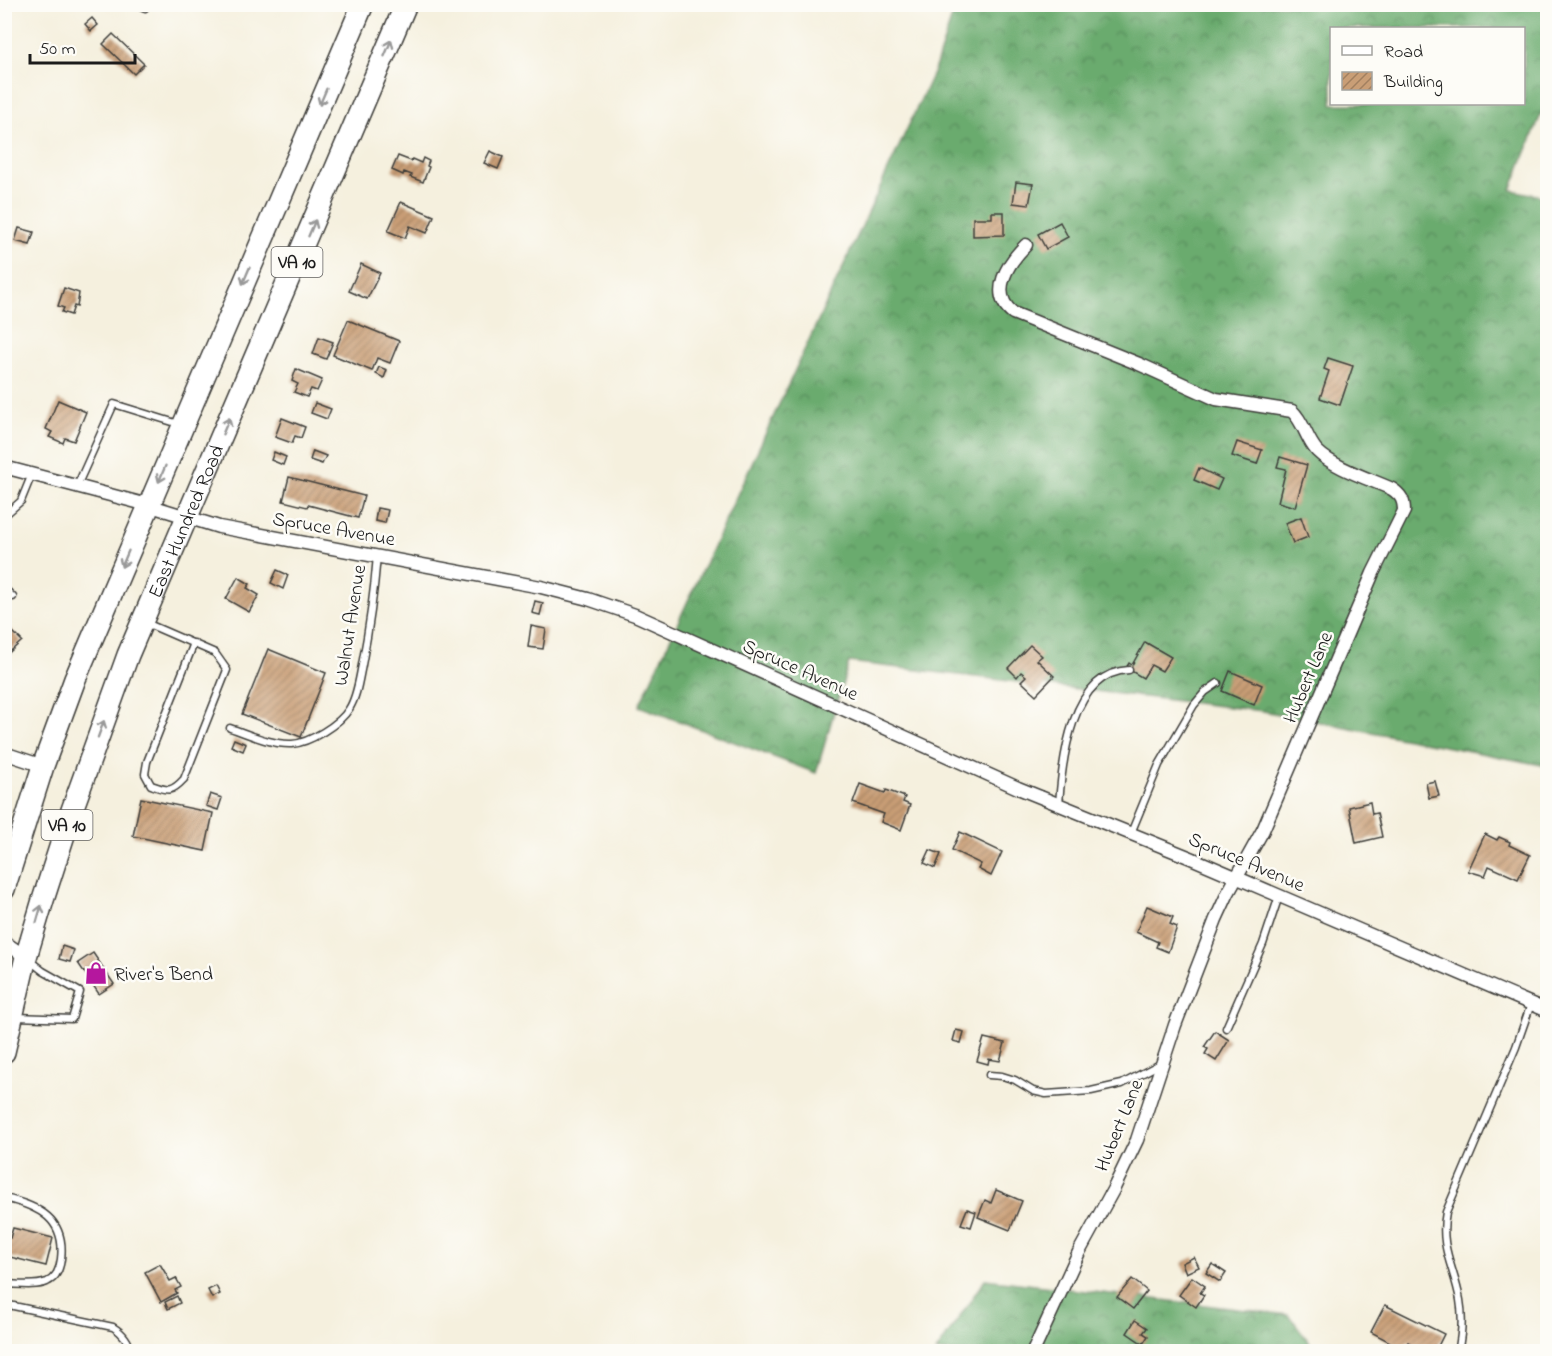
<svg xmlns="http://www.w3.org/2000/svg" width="1552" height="1356" viewBox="0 0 1552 1356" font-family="'Indie Flower',sans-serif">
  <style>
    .forest { fill: url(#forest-crowns); stroke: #436445; stroke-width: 1.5; fill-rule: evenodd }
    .building { fill: url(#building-hatch) }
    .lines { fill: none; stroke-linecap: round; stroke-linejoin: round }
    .service-casing { stroke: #3d3c39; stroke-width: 9 }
    .minor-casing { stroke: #3d3c39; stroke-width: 15 }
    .trunk-casing { stroke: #3d3c39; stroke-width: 24 }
    .service { stroke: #fff; stroke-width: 6 }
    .minor { stroke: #fff; stroke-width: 12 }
    .trunk { stroke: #fff; stroke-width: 21 }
    .oneway { stroke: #999 }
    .labels { text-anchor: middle; stroke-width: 5; stroke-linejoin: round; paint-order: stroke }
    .shield { fill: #fdfcf7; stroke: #605f5e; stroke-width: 1.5 }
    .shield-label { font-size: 18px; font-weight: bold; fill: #1c1c1c }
    .street-label { font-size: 20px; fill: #1c1c1c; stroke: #fdfcf7 }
    .poi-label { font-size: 20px; fill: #1c1c1c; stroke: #fdfcf7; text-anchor: start }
  </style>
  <defs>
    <pattern id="forest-crowns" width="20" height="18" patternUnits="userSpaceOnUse" patternTransform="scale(1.5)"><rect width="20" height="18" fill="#6aab6e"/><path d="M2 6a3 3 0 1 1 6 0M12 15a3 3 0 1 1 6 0" fill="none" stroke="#568a5a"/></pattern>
    <pattern id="building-hatch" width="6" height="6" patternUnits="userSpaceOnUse" patternTransform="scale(1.5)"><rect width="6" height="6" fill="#c99e76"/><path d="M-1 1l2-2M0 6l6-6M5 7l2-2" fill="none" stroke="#a28060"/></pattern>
  </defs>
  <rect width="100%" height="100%" fill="#fdfcf7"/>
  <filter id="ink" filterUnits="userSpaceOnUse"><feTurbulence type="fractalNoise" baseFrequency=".0167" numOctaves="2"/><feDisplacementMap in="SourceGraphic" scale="12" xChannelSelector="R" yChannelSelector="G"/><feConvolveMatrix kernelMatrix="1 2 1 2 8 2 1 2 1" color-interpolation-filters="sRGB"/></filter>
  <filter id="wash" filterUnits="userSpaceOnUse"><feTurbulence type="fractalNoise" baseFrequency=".008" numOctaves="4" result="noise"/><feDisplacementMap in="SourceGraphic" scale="24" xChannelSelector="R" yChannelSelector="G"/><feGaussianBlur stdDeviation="1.35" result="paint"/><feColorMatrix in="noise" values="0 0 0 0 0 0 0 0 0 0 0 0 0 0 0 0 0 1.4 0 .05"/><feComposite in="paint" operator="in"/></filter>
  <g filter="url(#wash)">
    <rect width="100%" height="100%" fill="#f5f0de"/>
    <g class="forest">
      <path d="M956,5H1547V99L1511,190L1547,197V766L1263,711L849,662L816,773L639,706L934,71ZM1332,28H1524V104H1332Z"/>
      <polygon points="985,1279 1289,1315 1316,1351 936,1352"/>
    </g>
    <g id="blocks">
      <g class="building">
        <polygon points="92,18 98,25 91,31 85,24"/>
        <polygon points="113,34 144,64 134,74 103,44"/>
        <polygon points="490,151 503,157 498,169 484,163"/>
        <polygon points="398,156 411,161 412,159 421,163 423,158 429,161 427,166 429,167 423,182 410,177 412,175 404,172 403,175 392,170"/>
        <polygon points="1016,182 1033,184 1029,205 1013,203"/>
        <polygon points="401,202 434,216 427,233 410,226 405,238 388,231"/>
        <polygon points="992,212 1004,212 1004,235 973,236 973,218 992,218"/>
        <polygon points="1060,222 1068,237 1046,249 1038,234"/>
        <polygon points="19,228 34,232 30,245 15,241"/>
        <polygon points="361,264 380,273 367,299 349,291"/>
        <polygon points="64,288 79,293 77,307 74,306 71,315 62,312 64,308 58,306"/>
        <polygon points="348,320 399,341 390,363 377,358 372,371 333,355"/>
        <polygon points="319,337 333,342 326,359 313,354"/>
        <polygon points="1328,358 1353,366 1340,405 1320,398 1329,371 1324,369"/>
        <polygon points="379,367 387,370 384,378 376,374"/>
        <polygon points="296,369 322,380 317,391 311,389 307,397 294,392 298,384 292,381"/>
        <polygon points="58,400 86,412 74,441 65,438 63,443 49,437 52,432 46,429"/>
        <polygon points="315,403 331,409 327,419 311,413"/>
        <polygon points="282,418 305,427 301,438 295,436 292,443 275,437"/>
        <polygon points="1237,442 1262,450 1257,464 1232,456"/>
        <polygon points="313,451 326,456 322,464 310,460"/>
        <polygon points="274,452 286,457 283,465 271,460"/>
        <polygon points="1280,457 1307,465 1295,507 1278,502 1286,469 1277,467"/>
        <polygon points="1199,468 1222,479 1217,490 1194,480"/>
        <polygon points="289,477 364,496 358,518 308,505 307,507 283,501"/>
        <polygon points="377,508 388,510 385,523 375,521"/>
        <polygon points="1301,517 1308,537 1293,543 1285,523"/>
        <polygon points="277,570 288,575 283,589 271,583"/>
        <polygon points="238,577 250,584 247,588 259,595 249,612 226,599"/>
        <polygon points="535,601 543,603 540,615 532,613"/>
        <polygon points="4,623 22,641 4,657"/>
        <polygon points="531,626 546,629 543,649 528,647"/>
        <polygon points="1145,642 1171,657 1162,671 1151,665 1143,678 1126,668 1129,663 1132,665"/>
        <polygon points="1030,645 1042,656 1037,660 1054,676 1036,695 1021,681 1026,676 1021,672 1017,677 1008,668"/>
        <polygon points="268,649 326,673 301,737 242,714"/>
        <polygon points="1230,671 1262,685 1254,705 1222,691"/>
        <polygon points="234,739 246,744 243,751 231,746"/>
        <polygon points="1435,781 1439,796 1429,798 1426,783"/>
        <polygon points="860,784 885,793 886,790 905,797 903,802 910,805 901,830 881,822 884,814 853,803"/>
        <polygon points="210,794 222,798 218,810 206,806"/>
        <polygon points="141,798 213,813 205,851 133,836"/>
        <polygon points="1370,802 1372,814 1377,813 1382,837 1356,843 1349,807"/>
        <polygon points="960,832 1002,852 991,876 978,869 981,864 952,850"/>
        <polygon points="1485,834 1497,840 1499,837 1510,842 1509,845 1530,855 1518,879 1489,866 1485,876 1468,871"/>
        <polygon points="930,850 941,854 935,868 924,863"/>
        <polygon points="1147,906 1173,917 1170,924 1177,927 1168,952 1156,947 1158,942 1136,932"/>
        <polygon points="62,946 74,950 70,962 59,959"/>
        <polygon points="93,953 114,984 99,994 78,963"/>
        <polygon points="956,1030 964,1032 961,1043 953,1041"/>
        <polygon points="1215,1031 1229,1040 1216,1061 1205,1054 1208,1049 1204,1047"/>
        <polygon points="984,1038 1005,1043 1000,1061 989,1059 988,1064 977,1061"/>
        <polygon points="996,1190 1022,1201 1010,1230 978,1217 985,1200 991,1203"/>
        <polygon points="967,1209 976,1212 971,1227 961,1224"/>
        <polygon points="13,1228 53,1238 46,1266 6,1256 8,1248 4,1247 5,1236 10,1238"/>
        <polygon points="1194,1257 1199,1267 1186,1273 1182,1263"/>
        <polygon points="160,1264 170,1281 176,1278 181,1287 175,1290 177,1293 161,1302 145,1272"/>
        <polygon points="1212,1264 1226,1273 1220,1282 1206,1273"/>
        <polygon points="1192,1277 1205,1286 1200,1293 1204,1295 1196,1307 1179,1295"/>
        <polygon points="1132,1279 1147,1291 1133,1309 1117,1297"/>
        <polygon points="216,1286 220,1294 212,1298 208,1290"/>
        <polygon points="177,1296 180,1303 168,1309 165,1302"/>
        <polygon points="1385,1305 1444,1334 1435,1352 1426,1352 1408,1342 1403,1352 1391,1352 1394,1344 1371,1332"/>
        <polygon points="1135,1320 1147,1328 1143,1333 1148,1336 1143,1344 1127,1333"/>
      </g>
    </g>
  </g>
  <g filter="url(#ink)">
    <use href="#blocks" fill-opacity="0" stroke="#3d3c39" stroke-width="1.5"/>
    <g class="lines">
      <g class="service-casing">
        <g id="service">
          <polyline points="136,4 145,8 146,4"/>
          <polyline points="77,486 114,404 179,424"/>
          <polyline points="4,516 21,501 32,474"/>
          <polyline points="4,588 13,597"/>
          <path d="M146,623L215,653L227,670L184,779C171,793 168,791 151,785L145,774L147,762L194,643"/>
          <path d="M230,728C249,734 271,745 292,744C309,743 340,724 349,709C357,697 359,679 362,665C369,629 374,593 377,556"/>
          <path d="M1059,804C1062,761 1071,672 1129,670"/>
          <polyline points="1131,833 1159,765 1194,705 1205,692 1218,683"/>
          <polyline points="16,1017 72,1019 80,992 43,971 29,960"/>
          <polyline points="1226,1028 1263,944 1279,896"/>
          <polyline points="989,1075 1002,1076 1015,1080 1033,1091 1046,1094 1091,1091 1122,1084 1160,1064"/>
          <path d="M4,1198C39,1206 66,1219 61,1259C60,1268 56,1278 47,1282C35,1287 17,1284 4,1284"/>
          <path d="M4,1304L113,1327C123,1333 129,1340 131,1352"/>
          <path d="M1458,1352C1462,1334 1463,1317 1460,1300C1454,1267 1439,1247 1446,1212L1516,1047L1531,1004"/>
        </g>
      </g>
      <g class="minor-casing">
        <g id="minor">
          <path d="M1026,245C1008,263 988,293 1013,313L1139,364L1216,399L1292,411C1304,422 1306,439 1317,451C1334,468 1370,479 1392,489C1401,495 1404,500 1404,511L1373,573L1263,830L1228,893L1216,919L1175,1025L1137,1140L1113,1190L1079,1252L1033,1352"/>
          <polyline points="4,467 148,505 219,527 541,587 588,599 635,615 1018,788 1191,858 1548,1011"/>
          <polyline points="4,753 43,766"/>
          <polyline points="4,942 26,957"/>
        </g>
      </g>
      <g class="trunk-casing">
        <g id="trunk">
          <polyline points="4,889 43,766 75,679 363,4"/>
          <path id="s1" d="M4,1052L26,957L43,900L72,810L128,655L406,4"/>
        </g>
      </g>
      <use href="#service" class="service"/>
      <use href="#minor" class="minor"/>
      <use href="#trunk" class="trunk"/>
    </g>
    <defs><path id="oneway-shaft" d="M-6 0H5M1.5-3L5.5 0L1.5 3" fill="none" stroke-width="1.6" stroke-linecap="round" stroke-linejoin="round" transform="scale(1.5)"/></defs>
    <g class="oneway">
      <use href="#oneway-shaft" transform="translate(388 48) rotate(-67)"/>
      <use href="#oneway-shaft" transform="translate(323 97) rotate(113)"/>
      <use href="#oneway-shaft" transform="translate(312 228) rotate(-67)"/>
      <use href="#oneway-shaft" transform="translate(246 276) rotate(113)"/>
      <use href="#oneway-shaft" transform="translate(226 426) rotate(-67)"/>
      <use href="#oneway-shaft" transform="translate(162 474) rotate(113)"/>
      <use href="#oneway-shaft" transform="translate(125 559) rotate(113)"/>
      <use href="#oneway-shaft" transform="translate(101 729) rotate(-70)"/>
      <use href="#oneway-shaft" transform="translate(39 914) rotate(-74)"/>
    </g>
  </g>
  <defs>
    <g id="shop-bare" transform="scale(1.8)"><path d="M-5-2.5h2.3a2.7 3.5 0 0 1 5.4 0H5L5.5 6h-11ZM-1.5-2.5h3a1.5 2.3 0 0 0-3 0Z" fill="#b5179e" stroke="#fdfcf7" stroke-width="2.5" paint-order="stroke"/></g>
  </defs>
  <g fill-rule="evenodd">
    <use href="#shop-bare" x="96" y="973"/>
  </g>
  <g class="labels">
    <g class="shield">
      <rect x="271.5" y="247" width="51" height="30" rx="4.5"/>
      <rect x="41.5" y="810" width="51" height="30" rx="4.5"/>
    </g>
    <g class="shield-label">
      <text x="297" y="268">VA 10</text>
      <text x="67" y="831">VA 10</text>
    </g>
    <g class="street-label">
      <text dy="7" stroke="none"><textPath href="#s1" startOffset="562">East Hundred Road</textPath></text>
      <text transform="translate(334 528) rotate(10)" y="7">Spruce Avenue</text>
      <text transform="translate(349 625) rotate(-81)" y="7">Walnut Avenue</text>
      <text transform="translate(801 669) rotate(24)" y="7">Spruce Avenue</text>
      <text transform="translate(1307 677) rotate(-67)" y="7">Hubert Lane</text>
      <text transform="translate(1247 861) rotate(23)" y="7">Spruce Avenue</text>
      <text transform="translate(1118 1125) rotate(-68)" y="7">Hubert Lane</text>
    </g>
    <g class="poi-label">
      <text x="114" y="980">River's Bend</text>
    </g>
  </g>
  <rect width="1552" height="1356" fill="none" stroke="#fdfcf7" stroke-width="24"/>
  <rect x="1330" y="27" width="195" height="78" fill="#fdfcf7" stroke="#a3a29f" stroke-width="1.5"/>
  <rect x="1342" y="46" width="30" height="9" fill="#ffffff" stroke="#a3a29f" stroke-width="1.5"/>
  <text x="1384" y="57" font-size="18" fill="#1c1c1c">Road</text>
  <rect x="1342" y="72" width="30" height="18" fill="url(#building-hatch)" stroke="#a3a29f" stroke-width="1.5"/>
  <text x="1384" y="87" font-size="18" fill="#1c1c1c">Building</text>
  <path d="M30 54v9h105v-9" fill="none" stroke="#1c1c1c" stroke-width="3"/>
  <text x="39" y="54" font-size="18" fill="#1c1c1c" stroke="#fdfcf7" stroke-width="4.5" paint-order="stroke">50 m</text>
</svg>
